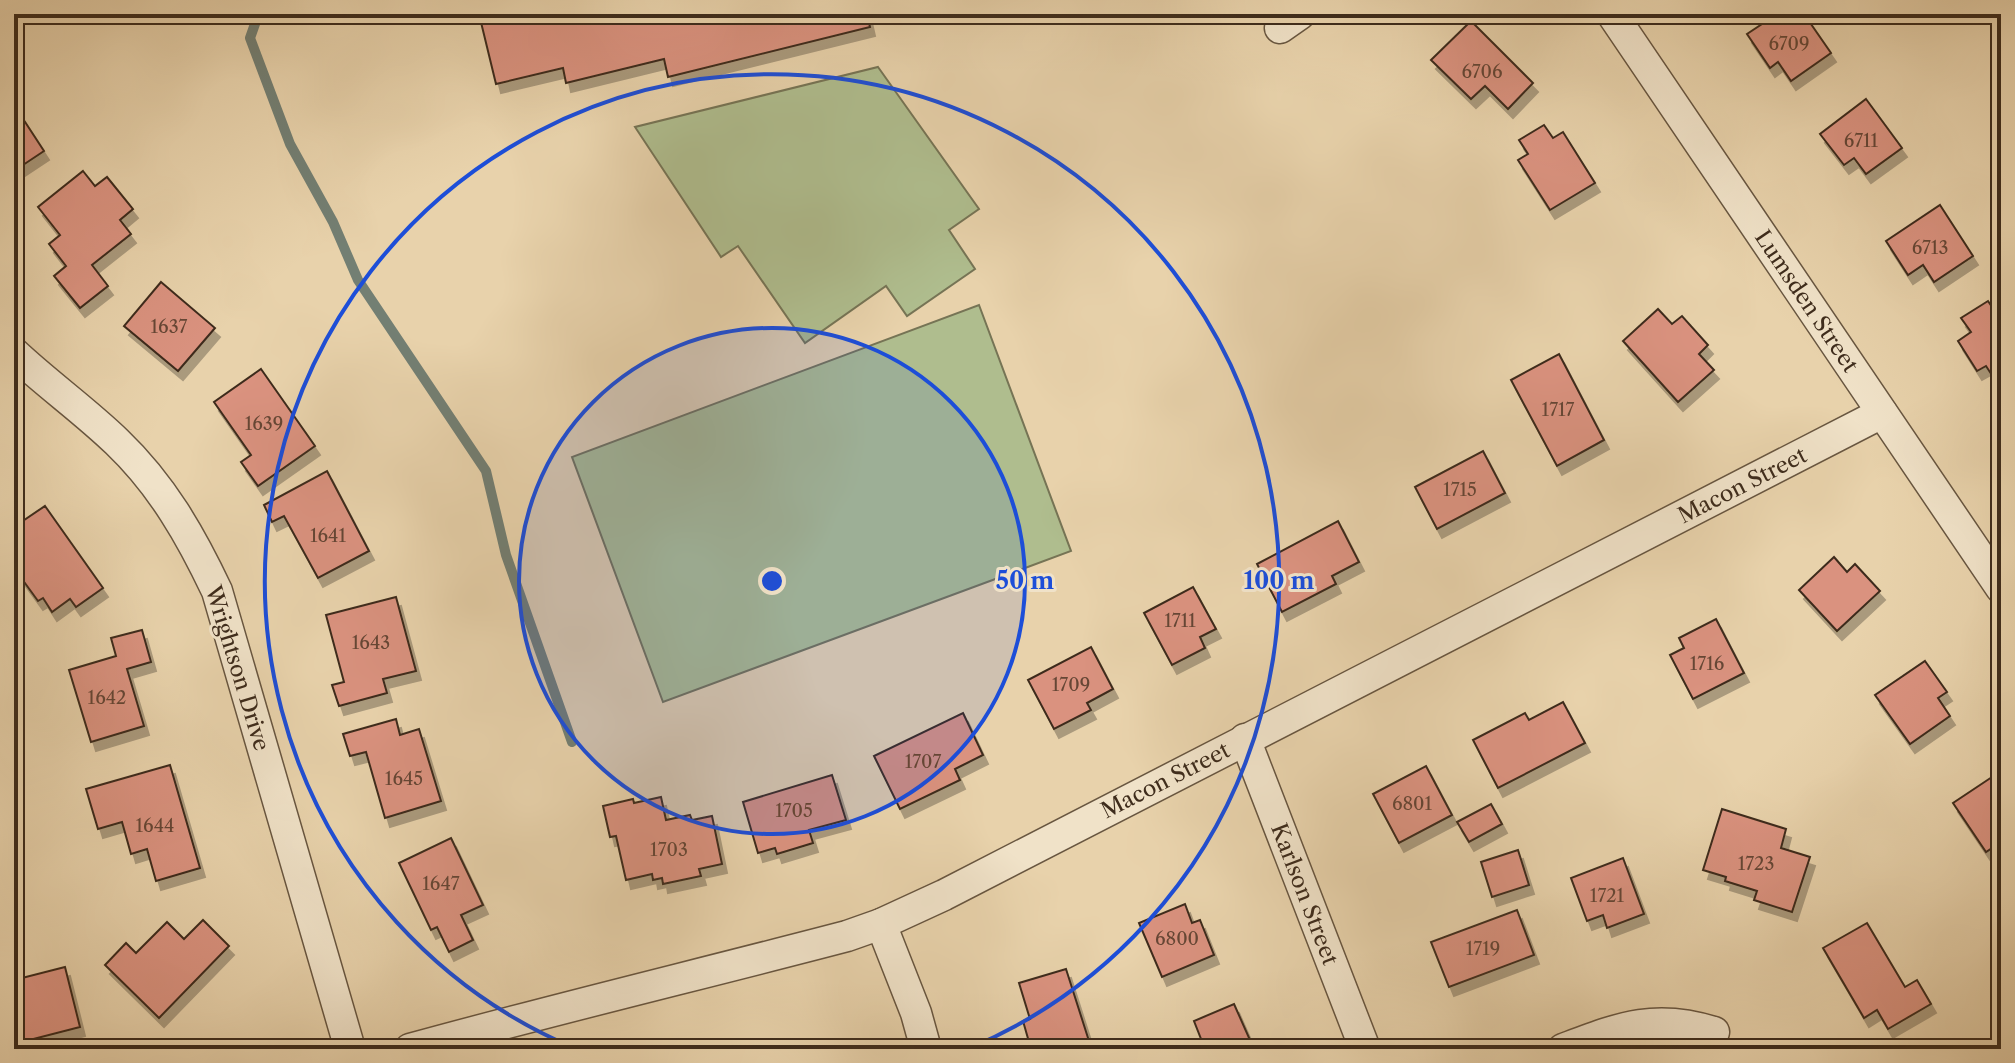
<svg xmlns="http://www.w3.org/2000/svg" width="2015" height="1063" viewBox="0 0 2015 1063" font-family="'Libre Caslon Text',serif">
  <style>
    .green { fill: #afbd8e; stroke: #767455; stroke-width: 2 }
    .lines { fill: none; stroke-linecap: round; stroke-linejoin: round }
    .stream { stroke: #737f73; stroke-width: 10 }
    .building { fill: #da927f; stroke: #3e2c1c; stroke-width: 2; filter: url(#shadow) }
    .street-casing { stroke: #685640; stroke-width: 33 }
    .street { stroke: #f0e2c8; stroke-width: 30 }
    .ring { fill: none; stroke: #1d4ed8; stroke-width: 4 }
    .labels { text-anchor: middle; stroke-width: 6; stroke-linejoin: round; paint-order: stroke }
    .number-label { font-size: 18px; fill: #654635 }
    .street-label { font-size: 22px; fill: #3e2c1c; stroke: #f0e2c8 }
    .centre { fill: #1d4ed8; stroke: #f0e2c8; stroke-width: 4 }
    .ring-label { font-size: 24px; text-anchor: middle; font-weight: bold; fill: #1d4ed8; stroke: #f0e2c8; stroke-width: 6; stroke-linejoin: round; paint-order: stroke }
  </style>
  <defs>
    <filter id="shadow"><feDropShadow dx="5" dy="9" stdDeviation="0" flood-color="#0004"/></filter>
  </defs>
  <rect width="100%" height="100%" fill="#e8d2ab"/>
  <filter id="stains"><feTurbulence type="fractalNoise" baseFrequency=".0025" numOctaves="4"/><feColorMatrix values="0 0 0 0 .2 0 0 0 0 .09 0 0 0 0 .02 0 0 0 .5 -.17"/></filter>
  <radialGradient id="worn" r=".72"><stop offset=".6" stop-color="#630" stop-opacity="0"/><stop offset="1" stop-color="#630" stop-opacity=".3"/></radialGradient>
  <g class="green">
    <polygon points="878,67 979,209 949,230 975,269 907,316 886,286 805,343 738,246 721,257 635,127"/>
    <polygon points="979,305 1071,551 663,702 572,457"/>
  </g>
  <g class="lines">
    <polyline class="stream" points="254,14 256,21 250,38 290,144 333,222 358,280 486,471 506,555 572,742"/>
  </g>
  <g class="building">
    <polygon points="479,14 867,14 870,27 668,77 664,59 566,83 563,68 496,84"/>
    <polygon points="1755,14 1804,14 1831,53 1791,81 1778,62 1770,68 1747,34 1762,24"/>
    <polygon points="1471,21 1533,83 1508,109 1485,86 1471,99 1431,60"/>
    <polygon points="1866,99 1902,148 1866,174 1854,158 1844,165 1820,134"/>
    <polygon points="14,105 44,151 14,171"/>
    <polygon points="1544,125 1553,138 1563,132 1595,183 1550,210 1518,160 1528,154 1519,140"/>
    <polygon points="83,171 95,186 107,177 133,209 120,220 131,234 92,265 108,286 80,308 54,276 66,266 49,244 60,235 38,207"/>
    <polygon points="1940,205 1973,256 1934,282 1923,265 1908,275 1886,241"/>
    <polygon points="161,282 215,328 178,371 124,326"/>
    <polygon points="1988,301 1998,316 2001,314 2001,381 1997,383 1986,366 1977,371 1958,341 1971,332 1961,318"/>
    <polygon points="1658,309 1672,324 1682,316 1708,345 1699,354 1714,370 1678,402 1623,341"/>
    <polygon points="1559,354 1604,440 1557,466 1511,380"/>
    <polygon points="261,369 315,446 258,486 241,462 251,455 214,402"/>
    <polygon points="1483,451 1505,493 1437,529 1415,487"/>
    <polygon points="327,471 369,551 318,578 284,516 272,522 264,505"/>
    <polygon points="45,506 103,588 76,607 70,599 52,612 43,598 38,601 14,568 14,527"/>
    <polygon points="1338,521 1359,562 1332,576 1336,584 1282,612 1257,564"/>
    <polygon points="1834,557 1847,572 1855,564 1880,591 1837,631 1799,590"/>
    <polygon points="1193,587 1216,629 1200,637 1205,648 1172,665 1144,613"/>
    <polygon points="396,597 416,671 383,679 387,693 339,706 332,685 344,682 326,615"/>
    <polygon points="1716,619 1744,673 1693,699 1670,655 1684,648 1679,638"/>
    <polygon points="142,630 151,662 127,669 144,726 91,742 69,670 116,656 111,638"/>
    <polygon points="1091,647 1113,689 1087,703 1091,710 1054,729 1028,680"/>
    <polygon points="1925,661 1947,692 1938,698 1950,716 1910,744 1875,695"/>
    <polygon points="1563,702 1585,743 1498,788 1473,740 1525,713 1529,720"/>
    <polygon points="963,713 983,755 955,769 960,780 900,809 874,756"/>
    <polygon points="396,719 400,735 419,729 441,801 385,818 366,752 350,756 343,734"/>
    <polygon points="170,765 200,868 156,881 147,849 131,854 122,822 98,829 86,789"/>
    <polygon points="1426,766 1452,815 1399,843 1373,794"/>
    <polygon points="2001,771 2001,842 1986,852 1953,803"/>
    <polygon points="832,775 846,820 809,830 813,843 777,854 775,848 758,853 743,802"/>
    <polygon points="661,797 666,820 690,815 692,820 712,816 722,864 699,869 701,876 663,884 662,878 653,880 652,874 626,880 616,836 610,837 603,806 633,799 634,803"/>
    <polygon points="1491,804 1502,824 1469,842 1457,822"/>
    <polygon points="1722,809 1786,829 1781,848 1810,857 1792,912 1754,900 1757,891 1725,881 1726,877 1703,870"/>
    <polygon points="451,838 483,905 461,915 473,940 449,952 437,927 431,930 399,863"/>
    <polygon points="1518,850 1529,885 1492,897 1481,862"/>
    <polygon points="1623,858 1644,914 1607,928 1603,915 1587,921 1571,878"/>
    <polygon points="1185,904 1192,923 1200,920 1214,955 1162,977 1139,923"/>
    <polygon points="1517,910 1534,955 1449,987 1431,942"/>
    <polygon points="203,920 229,946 159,1018 105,965 126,943 136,953 167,922 184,939"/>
    <polygon points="1867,923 1905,987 1917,980 1931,1004 1888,1029 1877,1010 1864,1018 1823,948"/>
    <polygon points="65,967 80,1027 14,1044 14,980"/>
    <polygon points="1066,969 1089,1041 1062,1049 1031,1049 1023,1021 1030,1019 1019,983"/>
    <polygon points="1234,1004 1254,1049 1205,1049 1194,1021"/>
  </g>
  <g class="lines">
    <g class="street-casing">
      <g id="street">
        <polyline points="1612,14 2001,588"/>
        <polyline points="1280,28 1300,14"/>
        <path d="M14,353C47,384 85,411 117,442C162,485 191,536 217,591L350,1049"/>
        <polyline points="1245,739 1365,1049"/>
        <polyline points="881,924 916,1013 926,1049"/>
        <path d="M410,1049C555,1009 702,974 847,936L881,924L944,895L1882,413"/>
        <path d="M1563,1049C1619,1028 1654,1013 1714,1032"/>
      </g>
    </g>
    <use href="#street" class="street"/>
  </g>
  <circle cx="772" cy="581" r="253" fill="#1d4ed8" fill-opacity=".12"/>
  <g class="ring">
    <circle cx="772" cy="581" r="253"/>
    <path d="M574 1048A507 507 0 1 1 970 1048"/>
  </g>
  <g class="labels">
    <g class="number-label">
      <text x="1789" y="50">6709</text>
      <text x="1482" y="78">6706</text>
      <text x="1861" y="147">6711</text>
      <text x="1930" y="254">6713</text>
      <text x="169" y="333">1637</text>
      <text x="1558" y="416">1717</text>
      <text x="264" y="430">1639</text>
      <text x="1460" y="496">1715</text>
      <text x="328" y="542">1641</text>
      <text x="1180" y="627">1711</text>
      <text x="371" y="649">1643</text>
      <text x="1707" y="670">1716</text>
      <text x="1071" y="691">1709</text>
      <text x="107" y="704">1642</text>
      <text x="923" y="768">1707</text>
      <text x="404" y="785">1645</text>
      <text x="1412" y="810">6801</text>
      <text x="794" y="817">1705</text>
      <text x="155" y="832">1644</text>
      <text x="669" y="856">1703</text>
      <text x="1756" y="870">1723</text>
      <text x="441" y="890">1647</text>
      <text x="1607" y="902">1721</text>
      <text x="1177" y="945">6800</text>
      <text x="1483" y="955">1719</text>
    </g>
    <g class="street-label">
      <text transform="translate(1807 301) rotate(56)" y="8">Lumsden Street</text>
      <text transform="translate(1742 485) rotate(-27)" y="8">Macon Street</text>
      <text transform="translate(238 668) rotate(73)" y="8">Wrightson Drive</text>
      <text transform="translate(1165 780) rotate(-27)" y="8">Macon Street</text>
      <text transform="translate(1305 894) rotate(69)" y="8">Karlson Street</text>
    </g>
  </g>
  <circle cx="772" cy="581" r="12" class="centre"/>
  <g class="ring-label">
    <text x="1025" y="589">50 m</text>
    <text x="1279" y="589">100 m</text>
  </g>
  <rect width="2015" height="1063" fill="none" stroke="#e8d2ab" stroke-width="48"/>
  <rect x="16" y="16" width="1983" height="1031" fill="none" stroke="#3e2c1c" stroke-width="4"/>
  <rect x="24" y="24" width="1967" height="1015" fill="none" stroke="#3e2c1c" stroke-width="2"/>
  <rect width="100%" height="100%" filter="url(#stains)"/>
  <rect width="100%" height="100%" fill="url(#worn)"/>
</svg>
